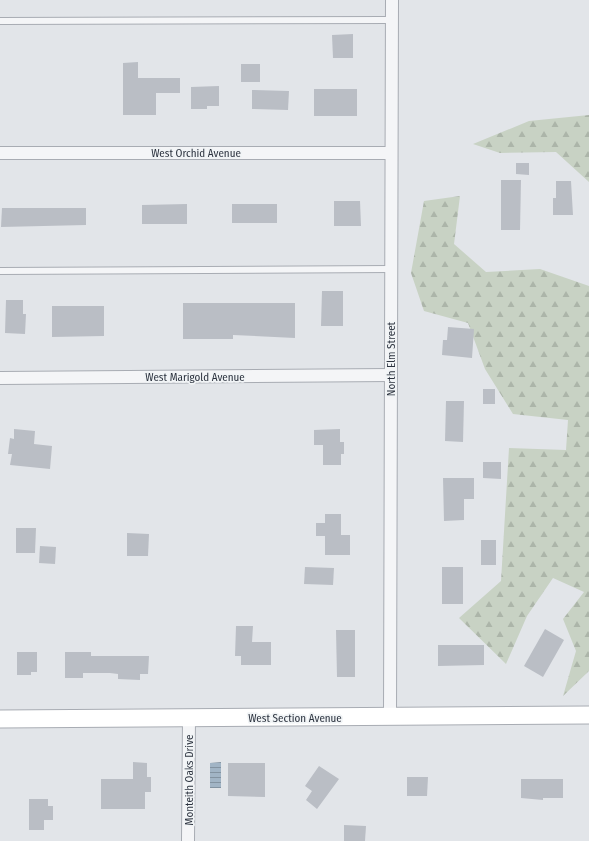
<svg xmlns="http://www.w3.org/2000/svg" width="589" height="841" viewBox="0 0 589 841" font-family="'Fira Sans Condensed',sans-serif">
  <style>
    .forest { fill: url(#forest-firs) }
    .water { fill: url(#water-rules) }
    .building { fill: #babec5 }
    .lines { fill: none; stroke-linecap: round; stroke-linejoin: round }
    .lane-casing { stroke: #a8acb3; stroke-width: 8 }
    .street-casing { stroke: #a8acb3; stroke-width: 14 }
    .secondary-casing { stroke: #a8acb3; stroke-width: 19 }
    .lane { stroke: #f4f5f7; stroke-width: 6 }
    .street { stroke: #f4f5f7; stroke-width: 12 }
    .secondary { stroke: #fff; stroke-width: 17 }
    .labels { text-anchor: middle; stroke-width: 3.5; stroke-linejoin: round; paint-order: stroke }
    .street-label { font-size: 11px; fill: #2c333f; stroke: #f1f4f6 }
  </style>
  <defs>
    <pattern id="forest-firs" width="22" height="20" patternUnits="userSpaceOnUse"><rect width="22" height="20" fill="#c8d2c4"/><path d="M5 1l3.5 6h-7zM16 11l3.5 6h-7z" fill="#acb5a9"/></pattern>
    <pattern id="water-rules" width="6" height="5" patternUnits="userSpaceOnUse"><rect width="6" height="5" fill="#a1b4c5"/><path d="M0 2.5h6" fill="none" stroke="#8393a1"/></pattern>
  </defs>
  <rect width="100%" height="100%" fill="#e2e5e9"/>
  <g class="forest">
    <polygon points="589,115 589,182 556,152 500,153 473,144 529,121"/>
    <polygon points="460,196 454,244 486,272 540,269 589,286 589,671 563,696 576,651 563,619 584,592 553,578 527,616 506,664 459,618 501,581 509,448 566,450 568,420 513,414 485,369 468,323 424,311 411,273 424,201"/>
  </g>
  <polygon class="water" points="221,762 221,788 210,788 210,763"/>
  <g class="building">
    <polygon points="353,34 353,58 333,58 332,35"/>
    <polygon points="138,62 138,78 180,78 180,93 156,93 156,115 123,115 123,63"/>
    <rect x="241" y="64" width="19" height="18"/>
    <polygon points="219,86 219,106 207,106 207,109 191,109 191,87"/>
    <rect x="314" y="89" width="43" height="27"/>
    <polygon points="252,90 289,91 288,110 252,109"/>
    <polygon points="516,163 529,163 529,175 516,174"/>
    <polygon points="501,180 521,180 520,230 501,230"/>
    <polygon points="556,181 571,181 573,215 553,215 553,198 556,198"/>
    <polygon points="334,201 360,201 361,226 334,226"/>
    <polygon points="187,204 187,224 142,224 142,205"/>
    <rect x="232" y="204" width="45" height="19"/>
    <polygon points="2,208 86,208 86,225 1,227"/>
    <polygon points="322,291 343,291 343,326 321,326"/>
    <polygon points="6,300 23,300 23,314 26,314 25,334 5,333"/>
    <polygon points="183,303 295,303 295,338 233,335 233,339 183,339"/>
    <polygon points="52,306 104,306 104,336 52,337"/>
    <polygon points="448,327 474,329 472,358 442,355 443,340 447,340"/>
    <rect x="483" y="389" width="12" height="15"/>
    <polygon points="446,401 464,401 463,442 445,441"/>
    <polygon points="14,429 35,431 34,444 52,446 50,469 10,465 12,454 8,454 10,438 14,439"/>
    <polygon points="340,429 340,442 344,442 344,454 341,454 341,465 323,465 323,445 314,445 314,430"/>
    <polygon points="483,462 501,462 501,479 483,478"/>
    <polygon points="443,478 474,478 474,499 464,499 464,520 444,521"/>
    <polygon points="325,514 341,514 341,535 350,535 350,555 325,555 325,536 316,536 316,523 325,523"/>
    <polygon points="16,528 36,528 35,553 16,553"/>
    <polygon points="127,533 149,534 148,556 127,556"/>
    <rect x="481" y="540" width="15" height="25"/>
    <polygon points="40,546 56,547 55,564 39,563"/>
    <polygon points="305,567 334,568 333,585 304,584"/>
    <rect x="442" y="567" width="21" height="37"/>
    <polygon points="236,626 253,626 252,642 271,642 271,665 241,665 241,656 235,656"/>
    <polygon points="545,629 564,640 543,677 524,666"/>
    <polygon points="336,630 355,630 355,677 337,677"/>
    <polygon points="438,645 484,645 484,665 438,666"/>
    <polygon points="17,652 37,652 37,672 31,672 31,675 17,675"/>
    <polygon points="65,652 91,652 91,656 149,656 148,674 140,674 140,680 118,679 118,674 110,673 83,673 83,678 65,678"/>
    <polygon points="133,762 147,763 147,777 151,777 151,792 145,792 145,809 101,809 101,779 133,779"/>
    <polygon points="228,763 265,763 265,797 228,796"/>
    <polygon points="319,766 339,779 317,809 306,800 312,791 305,786"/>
    <polygon points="407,777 428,777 427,796 407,796"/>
    <polygon points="521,779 563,779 563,798 543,798 543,800 521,798"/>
    <polygon points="29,799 48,799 48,806 53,806 53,820 44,820 44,830 29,830"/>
    <polygon points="344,825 366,826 365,841 344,841"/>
  </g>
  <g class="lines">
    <g class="lane-casing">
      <g id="lane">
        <polyline points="0,21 392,20"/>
        <polyline points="0,271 391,269"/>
      </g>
    </g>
    <g class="street-casing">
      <g id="street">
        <polyline points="0,153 391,153"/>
        <polyline points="0,378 391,375"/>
        <polyline points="390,718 392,0"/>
        <polyline points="188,841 189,719"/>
      </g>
    </g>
    <g class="secondary-casing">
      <polyline id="secondary" points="0,719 589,715"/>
    </g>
    <use href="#lane" class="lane"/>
    <use href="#street" class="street"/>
    <use href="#secondary" class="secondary"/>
  </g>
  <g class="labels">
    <g class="street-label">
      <text x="196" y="157">West Orchid Avenue</text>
      <text transform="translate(391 359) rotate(-90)" y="4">North Elm Street</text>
      <text x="195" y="381">West Marigold Avenue</text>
      <text x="295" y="722">West Section Avenue</text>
      <text transform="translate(189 780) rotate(-90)" y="4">Monteith Oaks Drive</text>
    </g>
  </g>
</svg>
